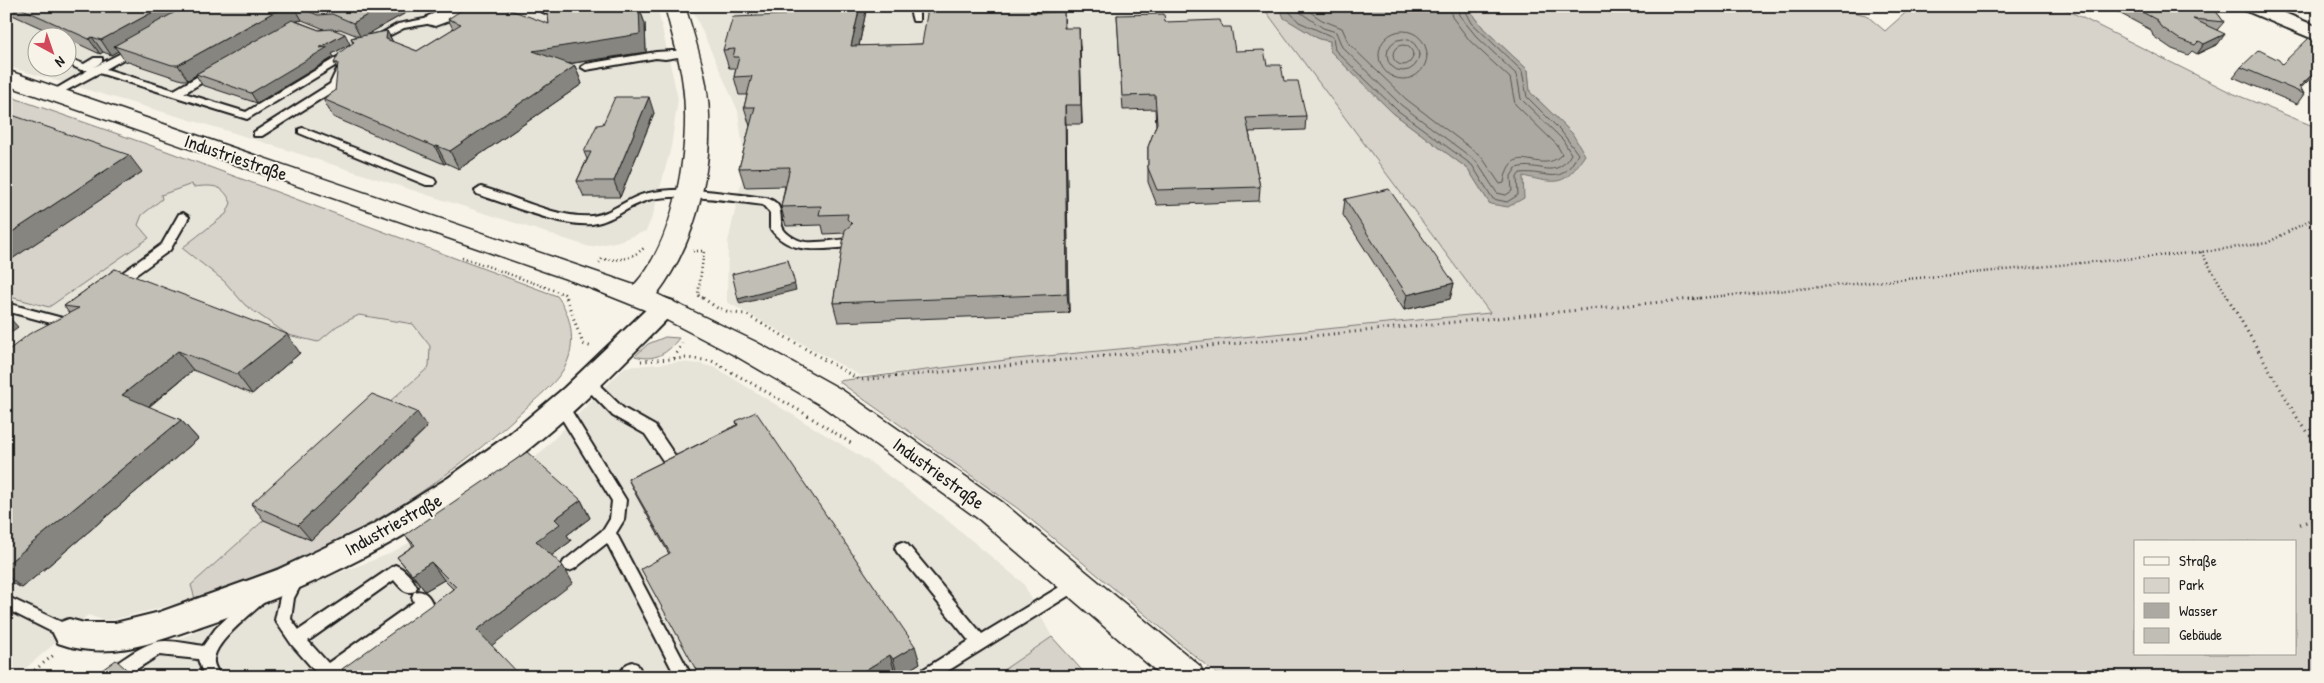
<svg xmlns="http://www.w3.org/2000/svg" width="2324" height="683" viewBox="0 0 2324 683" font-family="'Patrick Hand',sans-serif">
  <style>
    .built { fill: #e6e3d9; fill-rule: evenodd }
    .green { fill: #d7d3cb; stroke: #7a7874; fill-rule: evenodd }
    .water { fill: #aca9a2; stroke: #72716c }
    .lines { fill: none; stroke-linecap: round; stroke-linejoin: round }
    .shore { stroke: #565452; stroke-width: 1 }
    .lane-casing { stroke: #1c1c1c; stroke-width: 4 }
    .street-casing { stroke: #1c1c1c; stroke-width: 4 }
    .secondary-casing { stroke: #1c1c1c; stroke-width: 3 }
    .path-far1 { stroke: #1c1c1c; stroke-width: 2.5; stroke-dasharray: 1 3; stroke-linecap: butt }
    .path { stroke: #1c1c1c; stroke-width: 3; stroke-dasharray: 1 4.5; stroke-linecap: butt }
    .lane { fill: #f7f3e8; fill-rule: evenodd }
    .street { fill: #f7f3e8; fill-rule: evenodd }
    .secondary { fill: #f7f3e8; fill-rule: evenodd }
    .wall { fill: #a5a39c; stroke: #1c1c1c; fill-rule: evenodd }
    .shaded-wall { fill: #86857f; stroke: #1c1c1c }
    .building { fill: #c0beb5; stroke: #1c1c1c }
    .labels { text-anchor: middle; stroke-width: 4; stroke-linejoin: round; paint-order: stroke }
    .street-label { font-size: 19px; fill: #1c1c1c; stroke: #f7f3e8 }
  </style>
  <rect width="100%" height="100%" fill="#f7f3e8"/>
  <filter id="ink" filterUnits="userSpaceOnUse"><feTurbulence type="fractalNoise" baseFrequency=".02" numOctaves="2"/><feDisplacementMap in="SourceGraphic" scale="10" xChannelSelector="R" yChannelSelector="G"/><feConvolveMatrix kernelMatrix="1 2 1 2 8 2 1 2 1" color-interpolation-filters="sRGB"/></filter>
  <g filter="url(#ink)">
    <g class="built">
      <path d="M6,6H657L678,99L671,147L653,215L646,231L619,241L590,247L228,131L6,66ZM38,38H68V68H38Z"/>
      <polygon points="691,6 1262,6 1490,313 861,376 727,302 728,242 745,166 738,111"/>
      <polygon points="6,94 152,151 571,344 569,357 565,366 535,400 470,456 399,506 347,536 238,584 195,599 112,620 102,620 88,615 26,668 6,674"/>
      <polygon points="681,362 701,364 716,368 870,462 942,516 1023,583 1052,637 992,677 91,677 276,597 389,554 428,532 529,464 625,367"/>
    </g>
    <g class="green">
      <path d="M1262,6H1279L1285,18L1319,39L1330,41V51L1393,113L1468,169L1490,204L1572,133L1530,92L1528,70L1484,29L1467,6H1824L1866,15L1885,31L1913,6H2059L2232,93L2318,128V677H1220L1017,508L838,381L1006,360L1490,313ZM2135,542H2295V654H2135Z"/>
      <path d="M6,92L17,99L161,149L557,296C570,312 575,338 569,357C563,378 540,395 525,409C472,458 411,504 346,536C297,561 246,581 195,599L191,585L264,520L311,540L427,428L381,409L429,367L430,346L413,324L359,315L337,326L318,342L288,335L245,305L224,281L182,248L226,214L231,203C223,184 213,185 193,187L192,184L161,195L162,199L142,215L138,225L149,238L49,307L6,296V263L142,172L6,125Z"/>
      <path d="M665,337L679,338C668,353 655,362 635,356L648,344Z"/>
      <polygon points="1052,637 1088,677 993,677"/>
    </g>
    <path class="water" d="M1279,6H1467L1484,29L1528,70L1530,92L1572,133L1585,155C1564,187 1558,184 1523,176L1524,198L1508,207L1490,204L1468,169L1393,113L1330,51V41L1319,39L1284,18Z"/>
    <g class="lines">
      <g class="shore">
        <path d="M1284,6L1299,22L1333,37L1335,50L1397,110L1472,165L1493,199L1507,202L1518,195L1517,177L1520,173C1549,170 1560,189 1578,154L1561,131L1527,97L1522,71L1472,23L1463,6"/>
        <path d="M1291,6L1323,28L1336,32L1342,47L1401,105L1476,161L1497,193L1506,195L1512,191L1511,176L1516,168C1540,161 1555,182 1571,154L1563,140L1521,99L1517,75L1476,36L1459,15L1457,6"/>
        <path d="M1301,6L1322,20L1342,28L1349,44L1406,99L1481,156L1500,184L1504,183C1511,136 1541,178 1562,154L1557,145L1515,104L1510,78L1470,41L1452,17L1449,6"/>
        <circle cx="1403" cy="55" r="24"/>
        <circle cx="1403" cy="55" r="16"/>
        <circle cx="1403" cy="55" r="10"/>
      </g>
      <g class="lane-casing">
        <g id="lane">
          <polygon points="530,6 544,6 568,18 566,20 560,20"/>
          <polygon points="909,6 919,6 919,21 913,21"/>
          <polygon points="435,17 440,20 438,22 404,28 377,42 371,42 369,40 398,24"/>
          <polygon points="135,46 140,49 138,51 106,69 174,90 209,70 217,70 217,74 184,93 246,112 344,53 348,52 353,55 247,119 99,73 56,96 48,96 47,94 88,70 81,70 68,64 68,58 84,64 94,58 102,58 102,62 94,67"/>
          <polygon points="688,50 692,51 692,55 665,59 656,58 586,70 581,67 586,64 656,52"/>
          <polygon points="343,64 348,67 338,88 262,136 254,136 254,132 330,84 338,67"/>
          <polygon points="303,128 434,179 436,182 434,185 426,185 299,133 299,129"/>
          <path d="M481,187C514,196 557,219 592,216C611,214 626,199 644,194C683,184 727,194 766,198C784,203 779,214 782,226C784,234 798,241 806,242C820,243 835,240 849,239L855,243L849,247C820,249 789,256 770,228V213L763,205C730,201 680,192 648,200C628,206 613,221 592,224C560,227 508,204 477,194L475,191Z"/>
          <polygon points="183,213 189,217 170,250 119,287 111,287 109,284 111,281 162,244 179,214"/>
          <polygon points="6,303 66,319 68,322 62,326 6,311"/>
          <polygon points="587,376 592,378 623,408 655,426 678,460 680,464 678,468 673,469 668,468 645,434 613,416 582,384 581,381 582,378"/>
          <polygon points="561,401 566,402 626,500 624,520 616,533 692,677 676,677 607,543 574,569 569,571 564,569 562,565 564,561 604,529 610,519 612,501 554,406 556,402"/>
          <polygon points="902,542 907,544 982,634 1071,580 1076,578 1081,580 1083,584 1081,588 938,677 916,677 919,672 969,641 897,552 895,548 897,544"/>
          <path d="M395,565C404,568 413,579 417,587L415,591C405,595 400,587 394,580L308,641L328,663L414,602L412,597L414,592C423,589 429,595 432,603L430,608L334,677H320L292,645L275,620L280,597L292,575L297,573L302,575L304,579L294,598L291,619L299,630Z"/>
          <path d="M258,592L263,593L265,598L263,603C250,615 216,641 214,659C213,666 218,671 221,677H204L198,659L159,655L124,677H104C109,666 144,644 156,642C170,639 189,644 203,646L216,628L253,593Z"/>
          <polygon points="6,596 74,628 77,633 74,638 69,640 64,638 6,609"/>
          <polygon points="632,662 637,664 640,669 635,677 616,677 627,664"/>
        </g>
      </g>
      <g class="street-casing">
        <g id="street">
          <polygon points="452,6 481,6 478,10 435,26 428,24 425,20 428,16"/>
          <polygon points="2241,6 2268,6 2318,27 2318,41 2244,10"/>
          <path d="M664,298L673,301L677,307L673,313C639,347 606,382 570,414C460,512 346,576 207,624C157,641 111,662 58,643L53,633L58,623L69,619L84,623H115L160,612L277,570L374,524L448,478L508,435L564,388L655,301Z"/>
        </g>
      </g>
      <g class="secondary-casing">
        <path id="secondary" d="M665,6H685C693,32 701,57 706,84C717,153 700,238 657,294L756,342L842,390L1002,502L1200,666L1205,677H1163L980,520L822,406L736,356L655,314L575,282L6,85V70L634,285C676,241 691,143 683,85C680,58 671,32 665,6Z"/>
      </g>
      <g class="path-far1">
        <polyline points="750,6 749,15 757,17"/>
        <polyline points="693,251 704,251 698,295 705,299"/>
        <polyline points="2201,252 2229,299"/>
        <polyline points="462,257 564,294 566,299"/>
        <path d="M599,263L602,259C619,261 631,259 644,248"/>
        <polyline points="1689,299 2201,252 2267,243 2318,216"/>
      </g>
      <g class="path">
        <polyline points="566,298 583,344 592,347"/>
        <polyline points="703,298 720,310"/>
        <polyline points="2228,298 2298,419 2318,446"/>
        <polyline points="721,309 732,313 745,314 860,380 1702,298"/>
        <polyline points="674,358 684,340"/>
        <polyline points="641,361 687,358 712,361 802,412 854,445"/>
        <polyline points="2300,524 2318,519"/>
        <polyline points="26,677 55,654"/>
      </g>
      <use href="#lane" class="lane"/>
      <use href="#street" class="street"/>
      <use href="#secondary" class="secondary"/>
    </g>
    <g class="wall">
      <path d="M6,6H418L366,35L387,31L393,42L417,51L453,29L448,19L549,24L547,6H643L644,10H640L645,24L646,52L568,64L575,66L582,84L459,169L446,163L444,164L333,117L323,99L335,91L353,43L351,38L358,36L340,29L334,30L350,44L332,54L334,57L257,103L202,85L196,75L188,80H182L125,61L118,51L111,55L103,52L100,54L68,39V38H63L6,12ZM302,20L324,29L319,30L296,21Z"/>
      <polygon points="780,6 867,6 859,46 922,44 991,6 1065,6 1065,12 1064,12 1065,28 1080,46 1082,124 1066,124 1069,313 838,322 833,303 845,233 824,234 822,225 786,226 781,207 785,186 745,187 739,168 750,126 744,107 747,95 739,95 734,77 736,68 729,68 723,50 783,15"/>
      <polygon points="2106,6 2212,6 2224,22 2217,30 2218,44 2197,54 2192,51 2188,55 2172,49 2153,36 2151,30"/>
      <polygon points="1117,15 1165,22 1222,27 1235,51 1267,65 1284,81 1306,116 1305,130 1249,132 1260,187 1259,201 1157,205 1148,182 1148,147 1156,126 1155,109 1123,110"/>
      <polygon points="2318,42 2318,76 2314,79 2311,78 2301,88 2304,94 2297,104 2233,77 2241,67 2282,64"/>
      <polygon points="654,113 620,197 584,197 577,181 587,159 584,152 603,124"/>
      <polygon points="1345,199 1454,283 1450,299 1404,310 1343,215"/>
      <polygon points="115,269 300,353 252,394 193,370 149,407 181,420 198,439 22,588 6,580 6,348 10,349 69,313 64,306"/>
      <polygon points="736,421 920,663 898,677 895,673 889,677 699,677 669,554 637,497 628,479 737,425"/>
      <polygon points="427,427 311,540 264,520 251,504"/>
      <polygon points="581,500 590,518 567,535 571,541 551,556 573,583 349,677 453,589 444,580 425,591 397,557 413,546 405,535"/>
    </g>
    <g class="shaded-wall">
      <polygon points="164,6 202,6 114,46 118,51 111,55 101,40"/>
      <polygon points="289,6 294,6 302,20 292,22 196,74 196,75 188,80 178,65 283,7"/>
      <polygon points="383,6 418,6 361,38 353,23"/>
      <polygon points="633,6 643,6 644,10 640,10 645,24 646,52 540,68 533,51 639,24"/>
      <polygon points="860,6 867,6 855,65 851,46"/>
      <polygon points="1054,6 1065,6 1065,12 1036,18 1036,10"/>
      <polygon points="1079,28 1080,46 1082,124 1081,105"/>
      <polygon points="387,31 396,48 386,39"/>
      <polygon points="345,34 350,44 332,54 334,57 257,103 251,93 319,48"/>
      <polygon points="2225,34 2218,44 2197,54 2204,44"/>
      <polygon points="92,37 103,52 100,54 89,39"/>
      <polygon points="334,63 338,63 344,81"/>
      <polygon points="575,66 582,84 459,169 450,151"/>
      <polygon points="2318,70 2311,78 2298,91 2299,87"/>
      <polygon points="649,97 654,113 620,197 614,181"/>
      <polygon points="1065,105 1066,124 1069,313 1067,294"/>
      <polygon points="437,146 446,163 444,164 435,147"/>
      <polygon points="129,155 142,172 6,263 6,236"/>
      <polygon points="788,260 796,290 740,304 738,299"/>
      <polygon points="1454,283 1450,299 1404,310 1407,295"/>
      <polygon points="6,314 18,327 6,336"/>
      <polygon points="287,334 300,353 252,394 237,374"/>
      <polygon points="178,351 193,370 139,414 122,395"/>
      <polygon points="417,412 427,427 311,540 298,525"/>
      <polygon points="181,420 198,439 22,588 6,575 6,565"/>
      <polygon points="581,500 590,518 567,535 571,541 547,559 536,541 555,519"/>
      <polygon points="431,562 444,580 425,591 412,574"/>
      <polygon points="563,566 573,583 490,647 477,630"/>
      <polygon points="915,646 920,663 898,677 893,659"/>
      <polygon points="890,655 895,673 889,677 854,677"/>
    </g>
    <g class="building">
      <polygon points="16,6 164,6 101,40 92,37 89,39"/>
      <polygon points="186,6 289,6 283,7 178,65 172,65 114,46"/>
      <polygon points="295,6 383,6 353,23 332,14 318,15"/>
      <polygon points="468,6 500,6 549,24 547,6 558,6 562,8 569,6 639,7 640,34 533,51 575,66 450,151 437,146 435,147 323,99 335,91 338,63 334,63 339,53 354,42 351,38 387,31 386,39 417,51 461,24 448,19"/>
      <polygon points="782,6 860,6 851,46 922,44 928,8 991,6 1032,6 1033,13 1064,12 1064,28 1079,28 1081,105 1065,105 1067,294 833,303 845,230 852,224 847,219 848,214 819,215 821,206 781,207 790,167 739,168 755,107 744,107 752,76 734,77 739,57 733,57 735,49 723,50 733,17 785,15"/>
      <polygon points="1034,6 1054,6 1036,10"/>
      <polygon points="2131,6 2212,6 2224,22 2193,19 2225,34 2204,44 2199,41 2195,45 2179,39 2160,26 2157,20"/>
      <polygon points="1164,14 1165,22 1220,20 1222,27 1231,27 1235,51 1264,50 1267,65 1281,65 1284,81 1298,81 1306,116 1246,118 1260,187 1157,190 1148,168 1148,147 1157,123 1155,95 1122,96 1117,15"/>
      <polygon points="292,20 319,30 332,29 345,34 319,48 328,47 251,93 196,74"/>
      <polygon points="2309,38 2318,42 2318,69 2299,87 2304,94 2241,67 2259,50 2279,60 2282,64"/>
      <polygon points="615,97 649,97 614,181 577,181 591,152 584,152 597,125 603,124"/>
      <polygon points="6,113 129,155 6,236"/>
      <polygon points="1389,189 1454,283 1407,295 1345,199"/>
      <polygon points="788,260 795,284 738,299 732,274"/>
      <polygon points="115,269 287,334 237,374 178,351 122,395 181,420 6,565 6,348 10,349 29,334 79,308 64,306"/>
      <polygon points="372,394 417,412 298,525 251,504"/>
      <polygon points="756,412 915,646 893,659 890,655 854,677 700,677 641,569 670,553 628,479 738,425 736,421"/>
      <polygon points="527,452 581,500 555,519 560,524 536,541 563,566 477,630 522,677 349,677 342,669 456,587 431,562 412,574 397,557 415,545 405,535"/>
      <polygon points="116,660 135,677 92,677"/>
    </g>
  </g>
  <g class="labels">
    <g class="street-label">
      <text transform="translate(236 157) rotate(19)" y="7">Industriestraße</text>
      <text transform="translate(939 473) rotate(36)" y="7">Industriestraße</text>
      <text transform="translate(393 524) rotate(-29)" y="7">Industriestraße</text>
    </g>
  </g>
  <rect width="2324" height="683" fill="none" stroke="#f7f3e8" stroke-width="25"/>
  <rect x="12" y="12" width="2299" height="658" fill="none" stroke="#1c1c1c" stroke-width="2" filter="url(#ink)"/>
  <rect x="2134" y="540" width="162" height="115" fill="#f7f3e8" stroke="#9f9d96"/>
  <rect x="2144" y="557" width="25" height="8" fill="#f7f3e8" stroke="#9f9d96"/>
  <text x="2179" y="566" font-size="15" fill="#1c1c1c">Straße</text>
  <rect x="2144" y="578" width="25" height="15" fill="#d7d3cb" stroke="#9f9d96"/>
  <text x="2179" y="590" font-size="15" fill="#1c1c1c">Park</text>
  <rect x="2144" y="603" width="25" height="15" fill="#aca9a2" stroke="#9f9d96"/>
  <text x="2179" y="616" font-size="15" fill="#1c1c1c">Wasser</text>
  <rect x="2144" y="628" width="25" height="15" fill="#c0beb5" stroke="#9f9d96"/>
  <text x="2179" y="640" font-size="15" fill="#1c1c1c">Gebäude</text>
  <g transform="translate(52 52) rotate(140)"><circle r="24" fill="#f7f3e8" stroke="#9f9d96"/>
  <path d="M0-4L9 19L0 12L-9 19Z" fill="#d1495b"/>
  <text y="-8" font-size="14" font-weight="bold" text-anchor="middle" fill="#1c1c1c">N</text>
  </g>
</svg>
